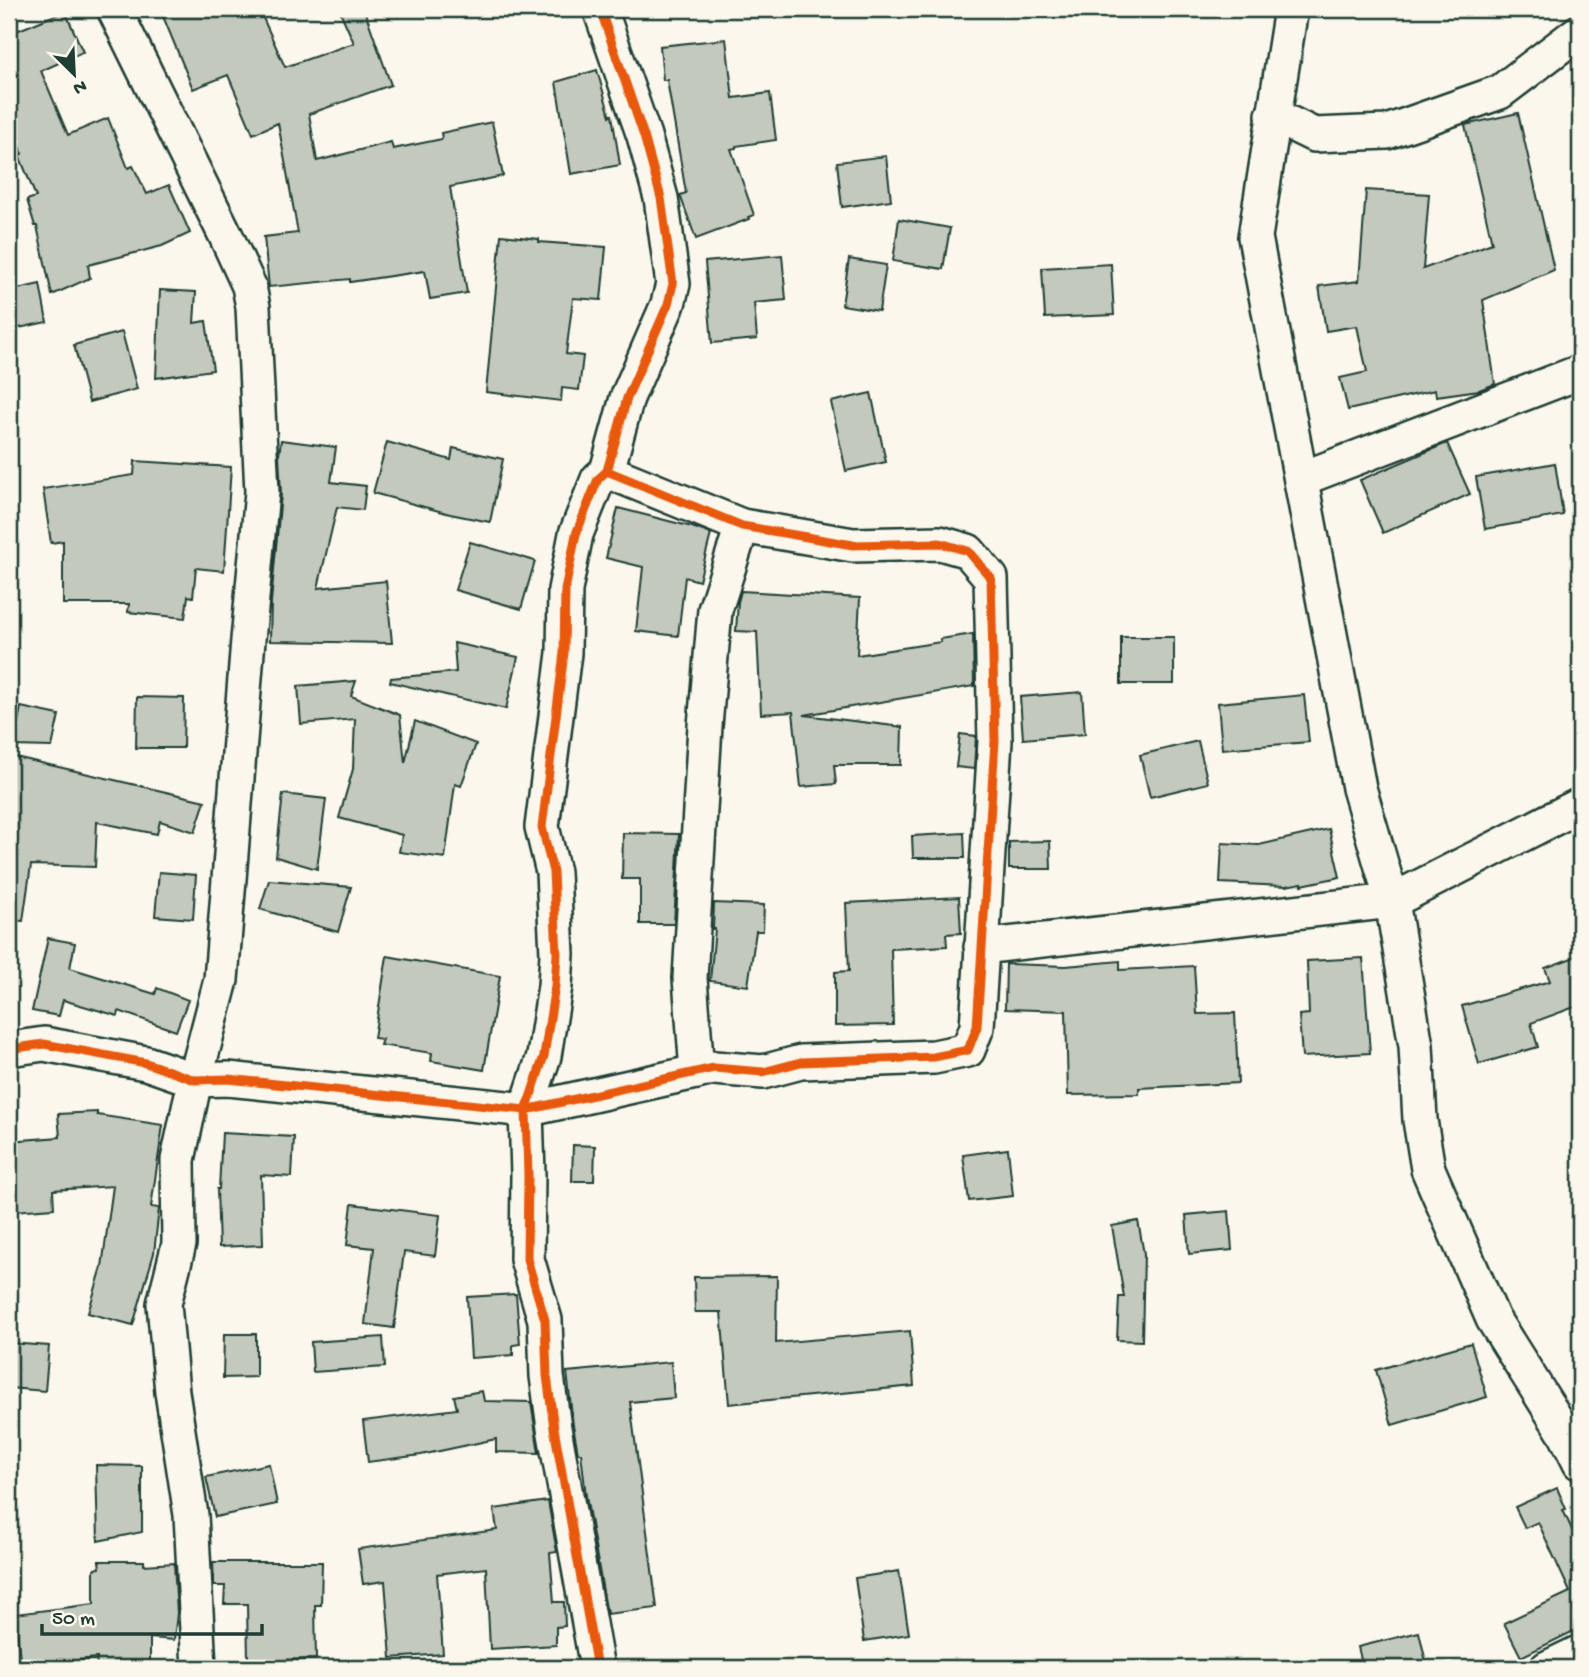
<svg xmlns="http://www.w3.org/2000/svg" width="1589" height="1677" viewBox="0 0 1589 1677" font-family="'Gochi Hand',sans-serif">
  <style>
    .building { fill: #c4c9be; stroke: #1f3d34; stroke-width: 2 }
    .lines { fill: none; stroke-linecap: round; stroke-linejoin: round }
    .minor-casing { stroke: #1f3d34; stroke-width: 38 }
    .minor { stroke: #fbf7ec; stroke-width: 33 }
    .cycleway-casing { stroke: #fbf7ec; stroke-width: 13 }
    .cycleway { stroke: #e8590c; stroke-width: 9 }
  </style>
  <rect width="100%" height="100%" fill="#fbf7ec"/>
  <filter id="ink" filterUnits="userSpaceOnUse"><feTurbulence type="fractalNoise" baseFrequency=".0143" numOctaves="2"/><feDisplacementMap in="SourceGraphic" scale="14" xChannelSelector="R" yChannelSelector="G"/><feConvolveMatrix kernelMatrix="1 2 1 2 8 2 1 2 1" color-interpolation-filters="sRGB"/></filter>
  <g filter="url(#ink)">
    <g class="building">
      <polygon points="160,9 259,9 285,67 354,43 339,9 364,9 391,85 309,114 317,161 391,142 393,149 442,139 441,133 492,122 503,176 450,187 467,293 430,299 425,271 350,282 350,279 269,287 264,237 298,233 278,123 253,134 228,75 193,89"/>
      <polygon points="65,11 83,52 41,71 68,135 108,118 128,168 133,166 147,194 169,185 190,233 162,246 88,265 90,278 52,295 37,226 35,226 27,200 36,197 19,155 22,154 9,121 9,34"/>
      <polygon points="726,39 733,98 770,93 776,140 736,146 736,148 731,149 754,215 748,217 749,219 696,239 680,195 686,193 667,80 663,80 660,46"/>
      <polygon points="597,70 610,116 612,115 620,165 571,174 556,82"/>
      <polygon points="1518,113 1554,270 1483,300 1495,384 1479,390 1436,396 1435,390 1348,410 1340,378 1367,372 1357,326 1326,331 1319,286 1359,281 1366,190 1429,194 1423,269 1492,243 1465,125"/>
      <polygon points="886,156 891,200 842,207 837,162"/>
      <polygon points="899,219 950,228 943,269 893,261"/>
      <polygon points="501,235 539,239 539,242 606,247 601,300 573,298 566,354 583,356 579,390 562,388 561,401 486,392"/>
      <polygon points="782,255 786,300 754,303 757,339 712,343 705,262"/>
      <polygon points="849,259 886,265 879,311 842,305"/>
      <polygon points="1111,264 1114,315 1045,318 1042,268"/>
      <polygon points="40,284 47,322 14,329 9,304 9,291"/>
      <polygon points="160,290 196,292 194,323 206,321 213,370 156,378"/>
      <polygon points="122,332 137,389 89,402 74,345"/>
      <polygon points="871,393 886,462 846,471 831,402"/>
      <polygon points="281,440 336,447 331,482 366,486 363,510 337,507 318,588 386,581 392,643 270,641 271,602 281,494 279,455"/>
      <polygon points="387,442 451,460 453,448 503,459 490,522 450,514 373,493"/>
      <polygon points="1447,443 1470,494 1383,533 1360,480"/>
      <polygon points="135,461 231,467 224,571 196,568 193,597 188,596 185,618 128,612 129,604 63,604 63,541 51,543 43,489 134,475"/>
      <polygon points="1555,463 1563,515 1485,529 1476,477"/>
      <polygon points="618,508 692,527 711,534 699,581 685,577 678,636 636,631 643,567 606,558"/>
      <polygon points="470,542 535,561 521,609 455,590"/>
      <polygon points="741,591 860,598 857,655 941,642 940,639 973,634 974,686 804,715 902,727 901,765 834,765 836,784 801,787 793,712 761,714 757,632 736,631 738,602"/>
      <rect x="1121" y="637" width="53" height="47"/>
      <polygon points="454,643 518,657 506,709 390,682 391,678 456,672"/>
      <polygon points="356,681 351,696 400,715 405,763 415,721 476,744 461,786 455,784 445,858 399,852 402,835 339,818 353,769 355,719 301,724 298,686"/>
      <polygon points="1082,692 1085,734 1023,739 1020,697"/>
      <polygon points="1304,695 1309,742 1222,749 1218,703"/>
      <polygon points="137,697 184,698 183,748 136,748"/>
      <polygon points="21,707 59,715 52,747 13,746"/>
      <polygon points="960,734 976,736 974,769 956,767"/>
      <polygon points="1198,741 1208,783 1150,797 1140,755"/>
      <polygon points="11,756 205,801 195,832 160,821 157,834 97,822 95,867 31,865 23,921 9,920 9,769"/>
      <polygon points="283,794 326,799 317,869 276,857"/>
      <polygon points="1329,829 1340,877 1302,885 1302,883 1286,886 1220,883 1222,843 1259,845"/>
      <polygon points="623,833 679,834 674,924 640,924 640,879 622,879"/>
      <polygon points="964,833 965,858 913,858 912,836"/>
      <polygon points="1050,841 1051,869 1009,869 1009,842"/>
      <polygon points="159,872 196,875 193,919 155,916"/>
      <polygon points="269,880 351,887 338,932 260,909"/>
      <polygon points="959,897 961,933 946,934 947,946 891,949 893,1025 835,1026 835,972 849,971 846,903"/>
      <polygon points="714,903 764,905 763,931 756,931 748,986 710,981 715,929 713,929"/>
      <polygon points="48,938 75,943 70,968 155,994 157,988 188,1000 176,1031 119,1011 118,1016 63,1000 59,1016 32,1011"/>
      <polygon points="1580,955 1580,1005 1531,1023 1538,1047 1479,1064 1462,1006 1550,981 1545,968"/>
      <polygon points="387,956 500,976 484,1070 431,1061 432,1053 380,1045 382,1039 374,1038"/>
      <polygon points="1363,958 1370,1053 1302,1057 1299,1015 1309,1014 1307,961"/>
      <polygon points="1120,961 1120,970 1194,966 1197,1014 1235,1013 1238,1083 1139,1088 1139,1094 1068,1095 1066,1011 1005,1009 1006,964 1066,966"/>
      <polygon points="97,1112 97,1115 163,1125 151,1207 159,1208 154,1253 133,1325 88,1313 102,1267 113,1186 53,1190 54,1208 13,1211 9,1141 60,1137 58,1114"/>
      <polygon points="222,1133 294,1137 292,1177 261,1175 263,1245 219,1247 217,1189 219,1189"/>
      <polygon points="573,1145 595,1146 594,1181 572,1181"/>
      <polygon points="1008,1149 1013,1196 969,1201 963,1155"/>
      <polygon points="352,1204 440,1215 435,1256 404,1252 394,1328 365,1324 374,1248 347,1245"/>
      <polygon points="1229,1211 1232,1250 1189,1254 1186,1215"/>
      <polygon points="1138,1221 1144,1254 1142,1341 1117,1340 1119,1297 1124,1297 1112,1226"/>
      <polygon points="777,1276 776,1343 910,1331 914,1386 729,1404 721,1312 695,1312 694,1277"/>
      <polygon points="516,1294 520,1344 513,1345 513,1355 471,1358 467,1297"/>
      <polygon points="224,1334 256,1334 256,1377 223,1378"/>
      <polygon points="383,1337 385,1367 313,1372 311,1342"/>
      <polygon points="9,1343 49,1346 45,1391 9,1388"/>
      <polygon points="1471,1343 1487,1397 1392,1425 1376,1370"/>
      <polygon points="671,1362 674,1398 630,1402 657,1608 607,1614 586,1496 581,1453 578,1453 573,1425 567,1372"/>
      <polygon points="482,1391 484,1401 531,1402 539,1453 496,1452 496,1439 421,1455 368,1462 363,1421 457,1409 454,1396"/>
      <polygon points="269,1464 277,1504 215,1517 206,1477"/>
      <polygon points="96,1465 142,1466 142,1532 98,1541"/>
      <polygon points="1557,1488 1566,1509 1563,1510 1580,1547 1580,1628 1521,1657 1504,1623 1570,1592 1538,1522 1525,1528 1515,1507"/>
      <polygon points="548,1501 557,1552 550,1553 554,1602 564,1602 565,1626 556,1627 556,1645 490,1649 486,1568 437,1574 443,1654 391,1658 385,1581 363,1584 358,1549 497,1530 494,1509"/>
      <polygon points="99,1561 144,1561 144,1565 174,1563 177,1613 174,1640 150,1638 150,1668 96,1668 97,1658 21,1667 15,1614 94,1604 94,1569 100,1568"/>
      <polygon points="213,1562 322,1562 321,1605 315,1605 316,1659 248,1661 247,1604 224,1604 225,1586 214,1586"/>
      <polygon points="899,1571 909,1634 864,1641 855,1578"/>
      <polygon points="1419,1632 1426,1662 1417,1664 1418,1668 1363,1668 1358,1647"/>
    </g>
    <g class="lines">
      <g class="minor-casing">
        <g id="minor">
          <polyline points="114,9 226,236 249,286 253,307 262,492 248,640 221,980 195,1080 178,1160 179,1244 164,1304 172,1392 191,1515 199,1668"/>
          <polyline points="1291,9 1255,237 1359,788 1392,901 1416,1046 1420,1120 1428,1169 1493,1319 1566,1435 1580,1463"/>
          <polyline points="1273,115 1314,135 1387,132 1500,92 1580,31"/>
          <polyline points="1301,479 1580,372"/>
          <polyline points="981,947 1392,901 1580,805"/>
          <polyline points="9,1049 44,1044 146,1063 195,1080 228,1079 526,1110 714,1068 763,1072 801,1062 934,1057 968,1050 977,1027 995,741 991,578 968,551 940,543 853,545 742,526 607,471"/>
          <polyline points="697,1072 690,978 705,726 715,610 742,526"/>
          <polyline points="597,1668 554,1428 547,1376 545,1320 527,1259 528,1175 526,1110 544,1056 555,986 557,954 553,872 542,827 564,653 565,590 576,534 598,479 607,471 627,398 668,304 673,284 661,198 644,136 600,9"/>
          <polyline points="1547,1668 1580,1652"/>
        </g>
      </g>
      <use href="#minor" class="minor"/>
      <g class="cycleway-casing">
        <g id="cycleway">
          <polyline points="9,1049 44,1044 146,1063 195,1080 228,1079 526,1110 714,1068 763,1072 801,1062 934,1057 968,1050 977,1027 995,741 991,578 968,551 940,543 853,545 742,526 607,471"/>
          <polyline points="597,1668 554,1428 547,1376 545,1320 527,1259 528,1175 526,1110 544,1056 555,986 557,954 553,872 542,827 564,653 565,590 576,534 598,479 607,471 627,398 668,304 673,284 661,198 644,136 600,9"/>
        </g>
      </g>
      <use href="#cycleway" class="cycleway"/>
    </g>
  </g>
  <rect width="1589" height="1677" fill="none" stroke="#fbf7ec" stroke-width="35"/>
  <rect x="18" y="18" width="1554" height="1642" fill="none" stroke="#1f3d34" stroke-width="2.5" filter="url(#ink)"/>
  <g transform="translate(74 74) rotate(156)" stroke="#fbf7ec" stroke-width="5" paint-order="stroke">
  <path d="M0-5L12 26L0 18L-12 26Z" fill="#1f3d34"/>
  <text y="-10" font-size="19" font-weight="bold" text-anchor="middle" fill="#1f3d34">N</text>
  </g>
  <path d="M42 1624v10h220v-10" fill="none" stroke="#1f3d34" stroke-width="3.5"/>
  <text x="52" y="1624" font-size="21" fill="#1f3d34" stroke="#fbf7ec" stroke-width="5" paint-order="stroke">50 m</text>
</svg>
